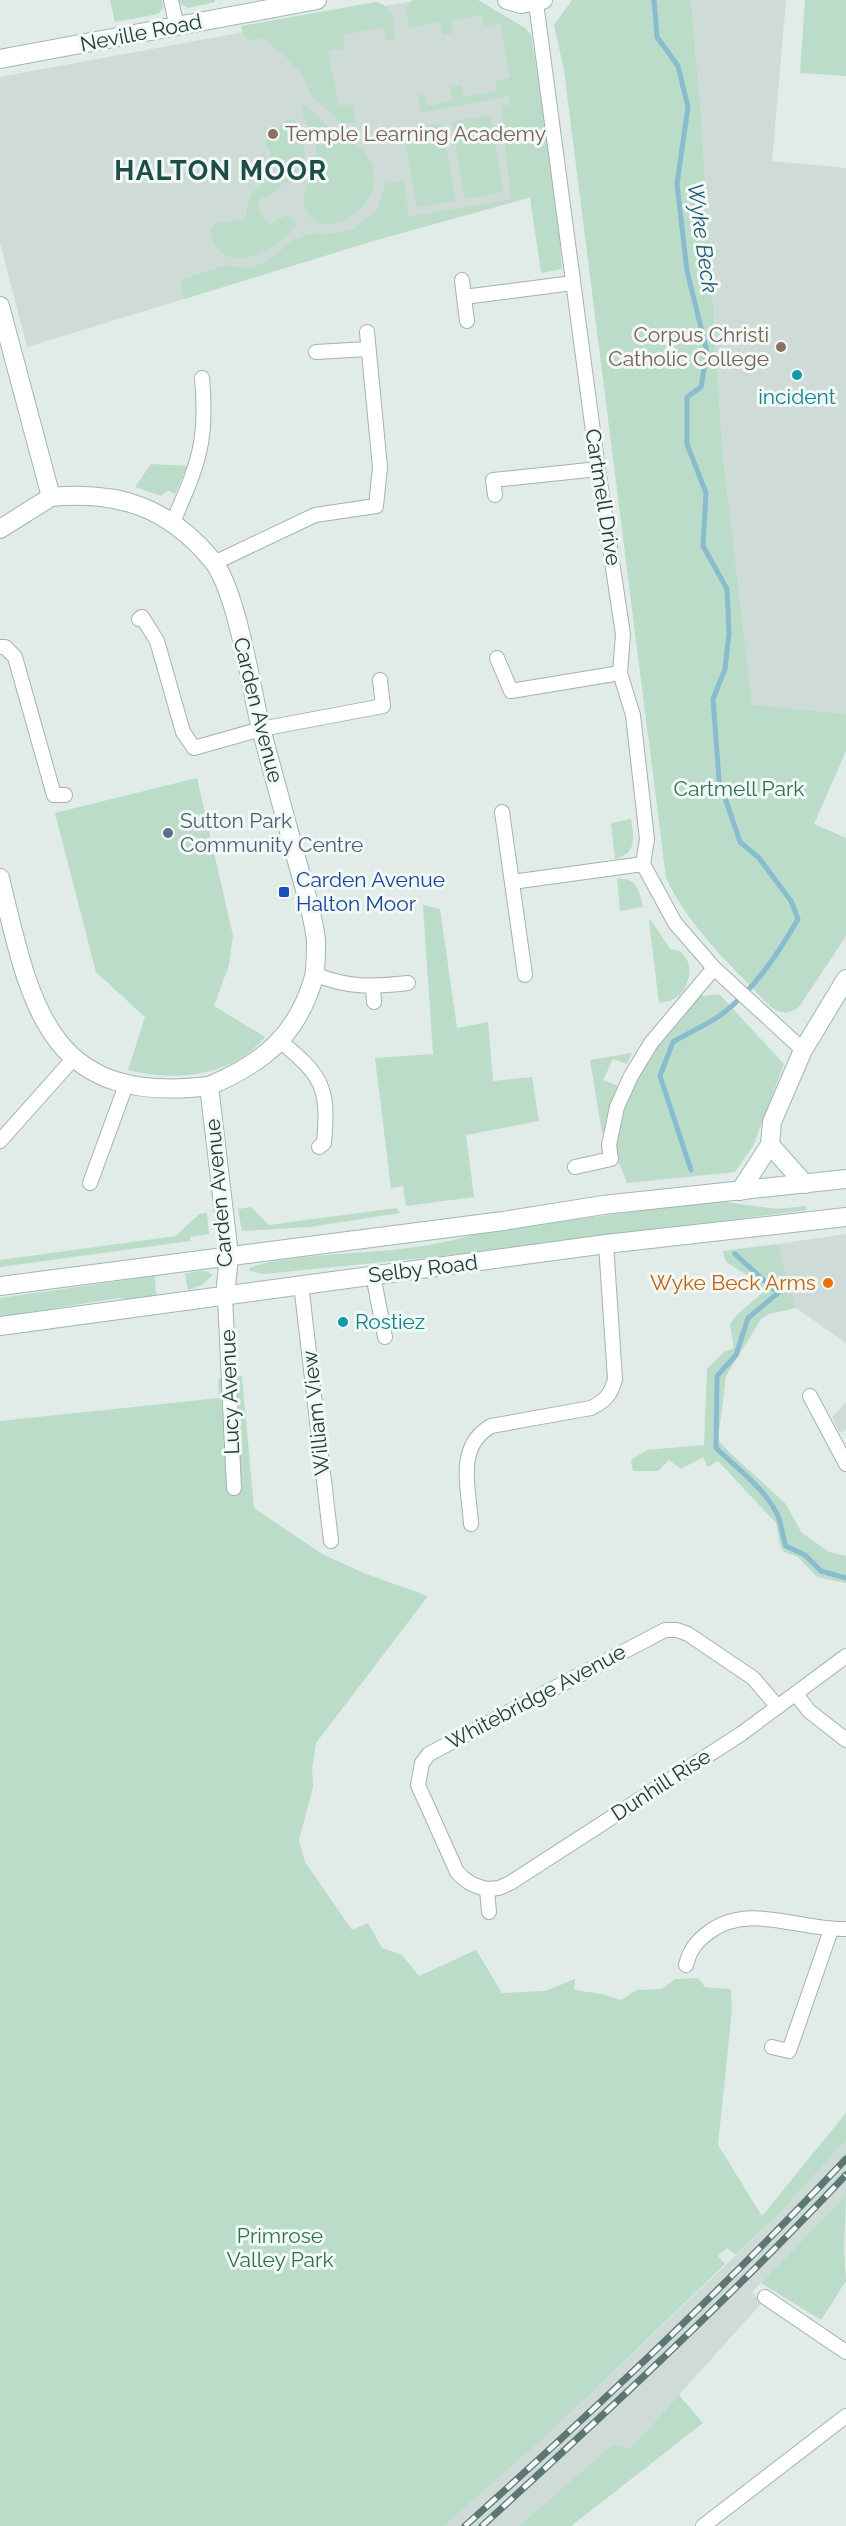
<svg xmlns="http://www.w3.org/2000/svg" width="846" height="2526" viewBox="0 0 846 2526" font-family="Raleway,sans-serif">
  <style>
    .built { fill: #cfdbd7 }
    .green { fill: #badcc8 }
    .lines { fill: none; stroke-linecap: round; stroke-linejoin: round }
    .stream { stroke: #8abccf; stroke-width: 5 }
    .street-casing { stroke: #a4b3b0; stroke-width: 16 }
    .secondary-casing { stroke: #a0b7b1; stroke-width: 20 }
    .street { stroke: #fff; stroke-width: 14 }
    .secondary { stroke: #fff; stroke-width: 18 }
    .rail-casing { stroke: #5c7773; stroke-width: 7 }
    .rail { stroke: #f1f8f5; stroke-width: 4.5; stroke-dasharray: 14; stroke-linecap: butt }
    .education-dot { fill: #8d6e63; stroke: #f1f8f5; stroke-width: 2 }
    .culture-dot { fill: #0f9aa8; stroke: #f1f8f5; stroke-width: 2 }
    .service-dot { fill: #5c6f8a; stroke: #f1f8f5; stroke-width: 2 }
    .transit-dot { fill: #1a4fb4; stroke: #f1f8f5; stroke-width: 2 }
    .food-dot { fill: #e8710a; stroke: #f1f8f5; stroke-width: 2 }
    .labels { text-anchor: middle; stroke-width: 6; stroke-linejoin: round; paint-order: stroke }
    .street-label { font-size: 21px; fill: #223b38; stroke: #f1f8f5 }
    .education-label { font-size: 21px; fill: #785e54; stroke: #f1f8f5; text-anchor: start }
    .culture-label { font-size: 21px; fill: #0d838f; stroke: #f1f8f5 }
    .park-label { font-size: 21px; fill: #2d7150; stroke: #f1f8f5 }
    .service-label { font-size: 21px; fill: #4e5e75; stroke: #f1f8f5; text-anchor: start }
    .transit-label { font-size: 21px; fill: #164399; stroke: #f1f8f5; text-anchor: start }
    .food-label { font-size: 21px; fill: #c56008; stroke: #f1f8f5; text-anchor: end }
    .water-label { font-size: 22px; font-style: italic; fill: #1e5c75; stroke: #f1f8f5 }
    .district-label { font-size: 27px; font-weight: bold; letter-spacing: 1.5px; fill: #1e4d47; stroke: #f1f8f5 }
  </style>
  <rect width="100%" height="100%" fill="#e1ebe8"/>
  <g class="built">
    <polygon points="418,0 475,0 531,35 554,191 373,241 27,347 0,243 0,77"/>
    <polygon points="691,0 786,0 772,161 846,168 846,714 752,706 722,447 701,115"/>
    <polygon points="846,1234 846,1343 796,1308 778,1244"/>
    <polygon points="846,1402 846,1429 840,1433 832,1417"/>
    <polygon points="846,2140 846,2195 752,2292 762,2302 760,2305 630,2449 613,2444 519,2526 444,2526 554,2429 778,2215"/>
  </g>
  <g class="green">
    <polygon points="110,0 162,0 163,8 158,14 115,22"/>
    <polygon points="179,0 215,0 215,2 188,8 181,4"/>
    <polygon points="413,0 478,0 525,28 531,35 556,190 562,269 541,273 530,197 373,241 184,299 181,280 223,266 252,268 269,260 293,240 307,235 337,233 354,229 378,208 385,184 404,180 409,217 511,199 501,106 510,105 509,96 421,113 419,96 424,94 427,106 452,101 450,88 461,85 463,97 497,91 495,81 510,78 501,23 485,26 482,15 451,21 452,33 443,35 440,22 409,28 406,11"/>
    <path d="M572,0H691L701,115L722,447L752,705L846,714V751L814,824L846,838V936L799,1007C788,1015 782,1014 771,1007C733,967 690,929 666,878L564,70L554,25Z"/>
    <polygon points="805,0 846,0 846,76 800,73"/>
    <path d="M376,2C394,6 393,22 395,39L386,41L384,27L343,35L344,48L328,52L339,106L353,104L356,123L342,124L311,95L302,74L286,57L262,38L248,40L243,35L241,26Z"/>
    <path d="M303,105C315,110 323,123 334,132C345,141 358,142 367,155C398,204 320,247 306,210C298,191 318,168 316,147C315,134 299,117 303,105Z"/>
    <polygon points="490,115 503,192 465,199 452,122"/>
    <path d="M287,119L296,121C303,141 311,163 297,183L283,182C280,191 269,197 259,198C257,208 262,218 270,224L286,216L294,219L296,226C280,245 237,274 217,248C213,243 212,236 210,230L216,223L242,220L247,216C248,183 260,191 279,171L271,161L270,152L266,144L270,135Z"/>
    <polygon points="442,123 455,201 417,207 403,130"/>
    <polygon points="151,464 187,466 175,494 168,490 161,496 135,487"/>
    <path d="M197,778L233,936L229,965L214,1006L265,1037C232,1077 176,1082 128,1070L145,1017L96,972L55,813Z"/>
    <path d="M631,819C634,837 637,854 615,859L611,823Z"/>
    <path d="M617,879C637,877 639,891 643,907L620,911Z"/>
    <polygon points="423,905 440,909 457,1028 488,1022 493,1081 532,1077 539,1121 466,1135 474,1197 406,1206 403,1186 391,1188 375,1058 433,1054"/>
    <path d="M651,920L670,949C695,950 694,985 677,997C672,1001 665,1002 659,1003L649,921Z"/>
    <path d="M699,994L703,996L719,994L784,1064L753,1146L735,1172L627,1183C622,1170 615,1157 616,1143C618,1115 636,1073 653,1053C669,1033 686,1017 699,994Z"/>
    <polygon points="632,1053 627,1064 613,1059 603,1080 618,1086 606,1119 605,1131 602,1132 590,1060"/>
    <path d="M717,1201L777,1209L806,1206L807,1210L443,1256L264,1274L250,1271L249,1268C274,1259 300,1258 326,1255C378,1251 435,1249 484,1231Z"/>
    <polygon points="251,1207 269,1225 396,1208 400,1213 310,1227 242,1231 238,1209"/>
    <polygon points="207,1213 209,1234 190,1237 190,1241 0,1267 0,1260 176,1236 199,1214"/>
    <polygon points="778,1244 796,1308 769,1314 761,1319 726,1376 718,1440 729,1452 786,1504 801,1532 829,1552 846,1556 846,1583 817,1577 798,1557 784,1552 780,1545 776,1523 718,1461 708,1467 703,1457 681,1469 669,1460 658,1471 633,1471 631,1460 647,1450 704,1445 707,1369 724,1352 734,1348 730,1324 737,1315 762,1293 760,1283 726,1262 723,1251"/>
    <polygon points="198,1271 206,1271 213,1275 202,1285 188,1290 185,1274"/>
    <polygon points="155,1276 156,1297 135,1300 118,1298 0,1317 0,1298"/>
    <polygon points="242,1376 254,1508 322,1554 366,1574 428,1596 316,1743 312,1768 313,1787 299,1840 305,1862 352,1930 368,1923 382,1948 402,1955 419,1976 476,1950 502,1993 545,1991 575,1979 574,1990 602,1994 621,2000 637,1990 662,1989 675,1979 698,1978 705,1987 731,1989 732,2010 718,2145 762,2216 846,2113 846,2140 778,2215 735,2255 727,2248 718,2256 725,2264 554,2429 444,2526 0,2526 0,1421 219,1398 218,1379"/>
    <polygon points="846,2195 844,2248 846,2281 821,2320 761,2283"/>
    <polygon points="679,2395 703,2423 571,2526 519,2526 613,2444 630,2449"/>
  </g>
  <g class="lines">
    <g class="stream">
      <path d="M654,0L657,37L678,66L688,107L677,184L687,271L707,352L701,387L687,397V444L706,493L703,546L727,589L729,633L725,669L713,699L719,780L740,842L759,858L791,901L798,919C778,954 754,990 722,1014C707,1025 688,1033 673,1042L660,1076L691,1170"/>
      <path d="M735,1254L778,1293L748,1318L736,1355L717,1376L716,1448C736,1467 765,1489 777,1514C782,1524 782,1536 786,1546L805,1555L821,1571L846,1578"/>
    </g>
    <g class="street-casing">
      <g id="street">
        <polyline points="171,0 177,27"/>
        <polyline points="536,3 598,469 623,634 620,673 633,715 647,839 643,864 675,923 714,968 803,1050"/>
        <polyline points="462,280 464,297"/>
        <polyline points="467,321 464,297 573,283"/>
        <polyline points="316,352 368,349"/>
        <polyline points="495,495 493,480 598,469"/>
        <path d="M173,522C198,464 208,442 202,378"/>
        <polyline points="214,563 315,515 376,506 380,467 367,332"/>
        <polyline points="139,619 142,617 157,641 183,732 194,748 261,729 383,706 380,680"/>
        <polyline points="0,647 5,647 15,657 54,795 65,795"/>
        <polyline points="497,658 511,691 620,673"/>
        <polyline points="502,812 525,975"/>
        <polyline points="512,882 643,864"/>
        <path d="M314,974C348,988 372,987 408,983"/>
        <polyline points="373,987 374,1002"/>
        <path d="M281,1042C323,1076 329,1088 324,1143L319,1147"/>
        <polyline points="0,1141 74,1058"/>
        <polyline points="575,1167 611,1159 609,1145 617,1107 631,1076 651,1043 714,968"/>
        <polyline points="90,1183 126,1085"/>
        <polyline points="373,1275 385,1337"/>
        <polyline points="301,1284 331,1541"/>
        <polyline points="225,1297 234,1488"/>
        <polyline points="810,1396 846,1464"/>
        <path d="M471,1524C469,1488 455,1447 491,1426L591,1408C605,1401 611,1395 615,1379L606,1244"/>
        <polyline points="796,1694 809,1711 846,1740"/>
        <path d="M487,1889C474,1886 466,1882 457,1872L418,1785L422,1763L429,1754L665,1630H677L688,1634L753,1678L778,1707"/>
        <polyline points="489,1912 487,1889 499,1888 510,1883 741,1734 846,1656"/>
        <path d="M686,1965C690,1949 697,1941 709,1932C750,1902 801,1931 846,1929"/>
        <polyline points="772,2047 789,2051 831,1930"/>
        <polyline points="765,2297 846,2352"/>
        <polyline points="703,2526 846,2416"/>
      </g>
    </g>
    <g class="secondary-casing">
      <g id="secondary">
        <polyline points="507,0 521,4 543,0"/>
        <polyline points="0,59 317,0"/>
        <path d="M0,306L51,497C119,491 168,507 212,560C237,590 251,688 261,729C273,773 285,817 297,861C304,887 313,914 316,940C316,951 316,966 314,977C297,1036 263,1063 209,1086L229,1255L225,1297"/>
        <polyline points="0,529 51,497"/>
        <path d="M0,878C31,1006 47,1106 209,1086"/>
        <polyline points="770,1145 805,1184"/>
        <polyline points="740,1191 770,1145 772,1122 803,1050 846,979"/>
        <polyline points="0,1286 503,1221 603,1205 846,1179"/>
        <polyline points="0,1326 606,1244 846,1217"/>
      </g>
    </g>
    <use href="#street" class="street"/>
    <use href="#secondary" class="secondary"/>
    <g class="rail-casing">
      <g id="rail">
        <path d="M465,2526C597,2408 725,2287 846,2159"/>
        <path d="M482,2526C607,2412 730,2298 846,2175"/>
      </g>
    </g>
    <use href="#rail" class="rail"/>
  </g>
  <g class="education-dot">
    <circle cx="273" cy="134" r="6"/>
    <circle cx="781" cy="347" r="6"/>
  </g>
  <g class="culture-dot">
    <circle cx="797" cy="375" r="6"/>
    <circle cx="343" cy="1322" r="6"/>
  </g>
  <circle class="service-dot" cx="168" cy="833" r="6"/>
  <rect class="transit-dot" x="278" y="886" width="12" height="12" rx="3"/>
  <circle class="food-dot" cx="828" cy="1283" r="6"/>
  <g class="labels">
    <g class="street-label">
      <text transform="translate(141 33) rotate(-11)" y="7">Neville Road</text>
      <text transform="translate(603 497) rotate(81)" y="7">Cartmell Drive</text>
      <text transform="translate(258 710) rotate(76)" y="7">Carden Avenue</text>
      <text transform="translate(219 1193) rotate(-95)" y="7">Carden Avenue</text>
      <text transform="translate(423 1269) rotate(-7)" y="7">Selby Road</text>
      <text transform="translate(230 1392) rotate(-92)" y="7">Lucy Avenue</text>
      <text transform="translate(316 1413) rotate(-96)" y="7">William View</text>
      <text transform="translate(536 1697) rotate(-28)" y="7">Whitebridge Avenue</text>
      <text transform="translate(661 1785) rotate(-33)" y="7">Dunhill Rise</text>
    </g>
    <g class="education-label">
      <text x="285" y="141">Temple Learning Academy</text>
      <text x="769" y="342" text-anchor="end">Corpus Christi<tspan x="769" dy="24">Catholic College</tspan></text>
    </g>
    <g class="culture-label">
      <text x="797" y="404">incident</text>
      <text x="355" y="1329" text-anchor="start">Rostiez</text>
    </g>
    <g class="park-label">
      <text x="739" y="796">Cartmell Park</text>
      <text x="280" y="2243">Primrose<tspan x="280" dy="24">Valley Park</tspan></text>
    </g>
    <g class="service-label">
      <text x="180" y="828">Sutton Park<tspan x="180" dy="24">Community Centre</tspan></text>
    </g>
    <g class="transit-label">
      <text x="296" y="887">Carden Avenue<tspan x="296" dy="24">Halton Moor</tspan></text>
    </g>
    <g class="food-label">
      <text x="816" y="1290">Wyke Beck Arms</text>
    </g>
    <g class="water-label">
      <text transform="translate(703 238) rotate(82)" y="8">Wyke Beck</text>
    </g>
    <g class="district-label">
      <text x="221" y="180">HALTON MOOR</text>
    </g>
  </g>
</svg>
